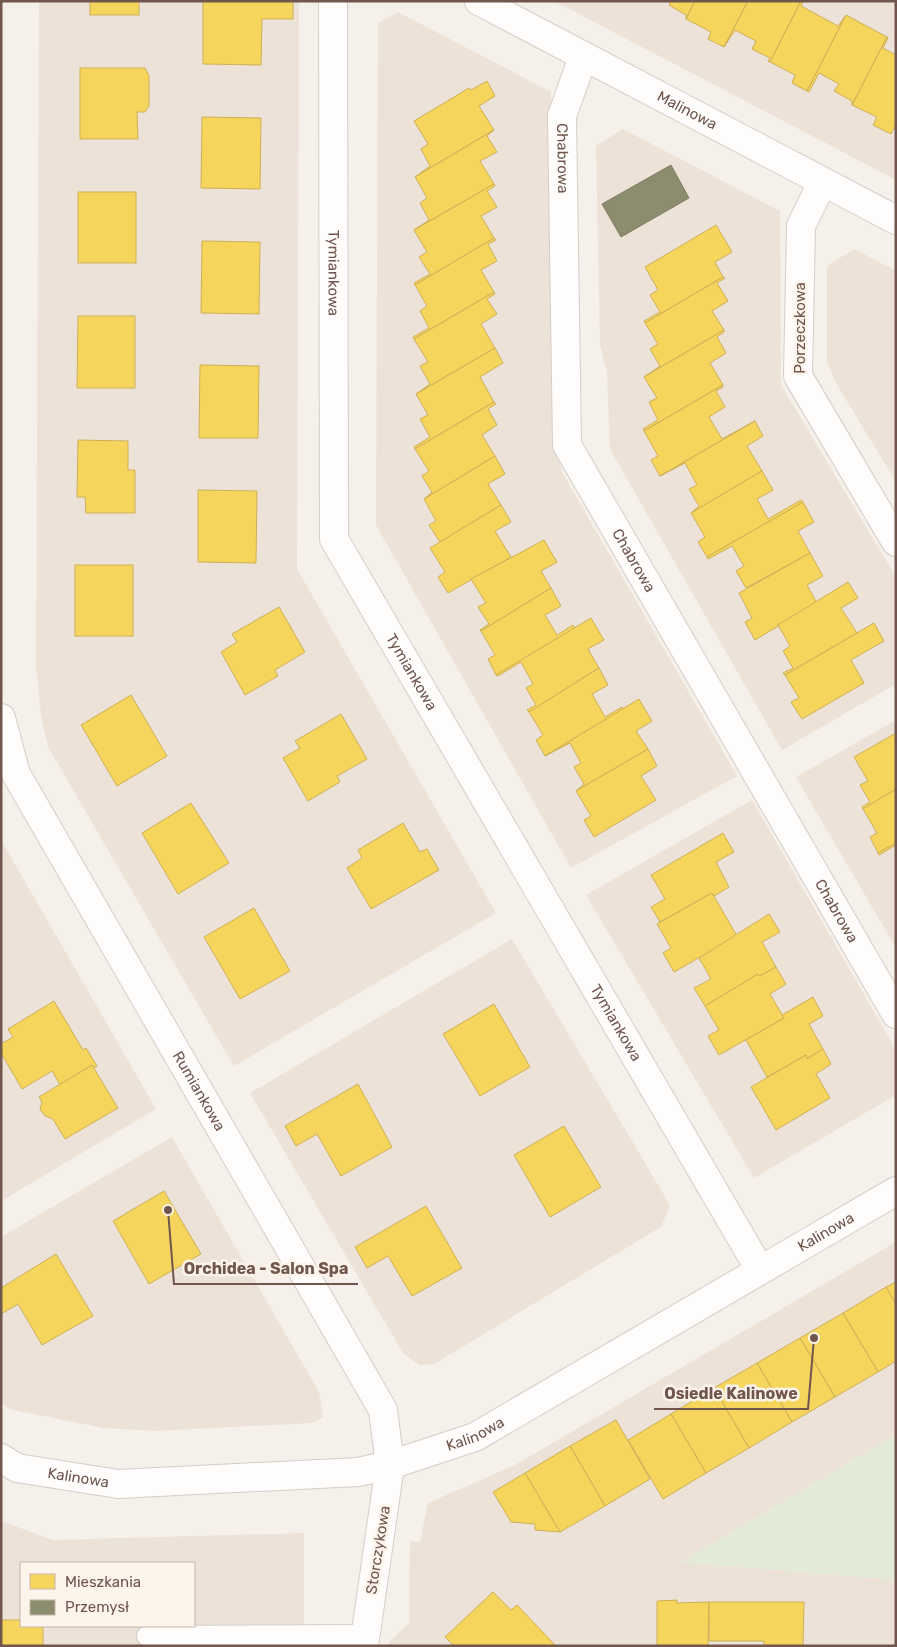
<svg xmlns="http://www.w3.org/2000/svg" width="897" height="1647" viewBox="0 0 897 1647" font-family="Rubik,sans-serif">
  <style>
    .residential { fill: #ede2d8; fill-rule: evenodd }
    .green { fill: #e3ead6 }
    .homes { fill: #f6d55c; stroke: #ceaf58 }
    .industry { fill: #8c8c6e; stroke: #847c64 }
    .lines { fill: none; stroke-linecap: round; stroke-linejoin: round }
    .service-casing { stroke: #d4cdc8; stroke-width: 22 }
    .minor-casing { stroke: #d4cdc8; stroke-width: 30 }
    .service { stroke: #fefdfc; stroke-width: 20 }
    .minor { stroke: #fefdfc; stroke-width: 28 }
    .labels { text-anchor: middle; stroke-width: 5; stroke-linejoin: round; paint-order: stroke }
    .street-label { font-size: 15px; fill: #70564d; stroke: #fdf4eb }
    .leader { fill: none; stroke: #70564d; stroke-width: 2 }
    .callout-dot { fill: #70564d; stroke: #fdf4eb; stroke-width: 2 }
    .callout-label { font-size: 16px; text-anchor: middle; font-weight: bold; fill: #70564d; stroke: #fdf4eb; stroke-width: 5; stroke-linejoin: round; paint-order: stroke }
  </style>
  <rect width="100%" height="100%" fill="#f5f0ea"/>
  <g class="residential">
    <polygon points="39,1 299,1 297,569 496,913 234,1066 48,747 41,715 36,666"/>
    <polygon points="554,1 896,1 896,180"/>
    <polygon points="398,12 551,92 555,438 562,472 737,776 571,868 376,525 378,23"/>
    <polygon points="623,129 780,211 781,385 896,577 896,684 782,750 610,449 607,372 600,345 596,146"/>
    <polygon points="854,249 896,271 896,482 836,383 827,361 827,266"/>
    <polygon points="896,720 896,948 796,777"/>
    <polygon points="752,800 896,1050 896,1095 754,1178 586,895"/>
    <polygon points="1,840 156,1109 1,1201"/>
    <polygon points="512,939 670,1205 661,1227 434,1364 419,1365 403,1353 250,1093"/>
    <polygon points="172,1137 319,1392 323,1417 312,1423 156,1431 103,1428 9,1409 1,1403 1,1237"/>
    <polygon points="896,1242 896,1435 681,1562 896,1580 896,1646 388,1646 388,1643 409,1623 410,1541 420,1542 428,1503 515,1465"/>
    <path d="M1,1521L53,1540L304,1533V1646H1ZM21,1563H194V1626H21Z"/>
  </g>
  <polygon class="green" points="896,1435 896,1580 681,1562"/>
  <g class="homes">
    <rect x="90" y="1" width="49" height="14"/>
    <polygon points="203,1 293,1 293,19 262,19 261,65 203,64"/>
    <polygon points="671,1 695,1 686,19 686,15 669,5"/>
    <polygon points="695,1 748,1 724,47 708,39 711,32 686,19"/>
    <polygon points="748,1 801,1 770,62 768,61 770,58 752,49 756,41 735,30 724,47"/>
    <polygon points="801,1 804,1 801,6 838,26 846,15 807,91 792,83 795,75 770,62"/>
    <polygon points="846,15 887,37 852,105 852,101 834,91 839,84 819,73 809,92 807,91"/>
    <polygon points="887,37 888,38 883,48 896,55 896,124 891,134 873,125 877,117 852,105"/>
    <polygon points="80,68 145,68 149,76 149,106 145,112 137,112 138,139 80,139"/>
    <polygon points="487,81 495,96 479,106 494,130 415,177 430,166 421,149 428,144 414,121 469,88 471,90"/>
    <polygon points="202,117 261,118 260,189 201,188"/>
    <polygon points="494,130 487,136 497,152 480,161 494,184 414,230 429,220 420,203 427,198 415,177"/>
    <polygon points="494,184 495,186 487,191 497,207 481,216 494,238 415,285 414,283 430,274 419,257 427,252 414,230"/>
    <rect x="78" y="192" width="58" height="71"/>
    <polygon points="716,225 732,252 715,262 723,277 645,323 644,321 660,312 650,295 658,290 645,267"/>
    <polygon points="494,238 496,240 488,244 497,261 481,270 494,292 414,339 413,337 429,328 420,311 427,306 415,285"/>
    <polygon points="202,241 260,242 259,314 201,313"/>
    <polygon points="723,277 725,278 717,283 728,301 712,311 724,330 644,377 660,366 650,349 658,344 645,323"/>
    <polygon points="494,292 495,294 487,299 497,314 481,324 495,348 416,394 430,384 420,366 428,362 414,339"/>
    <polygon points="78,316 135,316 135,388 77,388"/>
    <polygon points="724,330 724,332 717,337 726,353 710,363 723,385 644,431 643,429 658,420 649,402 657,398 644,377"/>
    <polygon points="495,348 503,363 480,377 494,402 415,449 414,447 430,437 420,419 428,415 416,394"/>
    <polygon points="200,365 259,366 258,438 199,438"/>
    <polygon points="723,385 723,387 716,391 725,407 709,417 722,439 755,421 660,476 651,460 658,456 644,431"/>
    <polygon points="494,402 496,404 488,409 497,425 482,435 495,456 424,499 432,492 422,476 429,471 415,449"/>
    <polygon points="755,421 763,436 747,446 762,471 691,513 699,506 689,489 697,485 685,463 660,476"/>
    <polygon points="78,440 128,441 128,470 135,470 135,513 86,513 85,497 77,497"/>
    <polygon points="495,456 505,474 488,484 501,505 440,542 429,525 436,521 424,499"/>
    <polygon points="762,471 773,490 757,499 768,519 801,500 803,502 707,557 698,542 705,537 691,513"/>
    <polygon points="198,490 257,491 256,563 198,562"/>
    <polygon points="803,502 814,522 798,531 810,553 746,588 736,571 744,566 732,546 708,559 707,557"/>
    <polygon points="501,505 511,522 495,531 511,557 448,593 438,577 445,572 430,548"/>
    <polygon points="544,540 557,562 541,571 551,588 481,631 480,630 489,624 478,607 486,603 471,579"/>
    <polygon points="810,553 823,576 807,585 817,603 755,640 745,622 752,618 739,593"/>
    <rect x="75" y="565" width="58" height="71"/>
    <polygon points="848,582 858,598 841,608 857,633 785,675 783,673 793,668 783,651 790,646 778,625"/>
    <polygon points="551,588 561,606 545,615 557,635 573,625 575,628 496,675 488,659 495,655 481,631"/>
    <polygon points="279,607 305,652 275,670 278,676 245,695 221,652 237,642 232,634"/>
    <polygon points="591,618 604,640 588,649 599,668 529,712 527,710 536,705 526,688 533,684 521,662 498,676 496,675"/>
    <polygon points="874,623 884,641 851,660 864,683 802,719 791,702 799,698 785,675"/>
    <polygon points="599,668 608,685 592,694 605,717 622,707 623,709 545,756 536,740 543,735 529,712"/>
    <polygon points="131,695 167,756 117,786 81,725"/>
    <polygon points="639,699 652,721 636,731 648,749 576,791 584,784 574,767 581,763 570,743 545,756"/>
    <polygon points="341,714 367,759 337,776 340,782 308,801 283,758 300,748 295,741"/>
    <polygon points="896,733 896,789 863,809 862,807 870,802 860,785 868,781 854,757"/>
    <polygon points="648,749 657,766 641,776 656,800 594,837 584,820 591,816 576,791"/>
    <polygon points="896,789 896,843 878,853 870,837 877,833 863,809"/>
    <polygon points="191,803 229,863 178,894 142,833"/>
    <polygon points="403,823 420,852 427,849 439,870 371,909 347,868 362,858 358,850"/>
    <polygon points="723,833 734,852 716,862 729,887 714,896 712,893 660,922 651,907 665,899 651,875"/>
    <polygon points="896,843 896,845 879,855 878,853"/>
    <polygon points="712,893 737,936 674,972 663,953 671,948 657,924"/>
    <polygon points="254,908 290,971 240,999 204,937"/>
    <polygon points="769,914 780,932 762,942 776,967 760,976 758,974 705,1006 694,988 711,979 699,958"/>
    <polygon points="776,967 786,984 770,994 784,1018 719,1055 708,1036 719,1030 705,1006 758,974 760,976"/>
    <polygon points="813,997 823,1016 809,1024 823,1049 807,1059 806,1055 767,1077 746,1040 784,1018 782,1015"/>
    <polygon points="54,1001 83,1050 86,1048 97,1066 94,1068 92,1065 60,1085 52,1071 22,1089 1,1053 1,1044 13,1037 8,1029"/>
    <polygon points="494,1004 530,1067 480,1096 443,1034"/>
    <polygon points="823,1049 831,1064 816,1074 830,1098 776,1130 751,1087 806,1055 807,1059"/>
    <polygon points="92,1065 118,1108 65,1139 53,1119 45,1116 40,1109 42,1102 39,1097"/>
    <polygon points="358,1084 392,1147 341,1176 317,1134 296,1146 285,1126"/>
    <polygon points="564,1126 601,1187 550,1217 514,1155"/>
    <polygon points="164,1191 201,1254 149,1284 113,1221"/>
    <polygon points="426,1206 462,1268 412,1296 388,1256 367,1268 355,1247"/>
    <polygon points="56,1254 93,1316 42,1345 18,1304 1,1314 1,1288"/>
    <polygon points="896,1282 896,1304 886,1287"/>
    <polygon points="886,1287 896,1304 896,1361 878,1372 843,1313"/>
    <polygon points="843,1313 878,1372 835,1397 800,1338"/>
    <polygon points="800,1338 835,1397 792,1422 757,1363"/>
    <polygon points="757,1363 792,1422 749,1448 714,1388"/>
    <polygon points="714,1388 749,1448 706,1473 671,1414"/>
    <polygon points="671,1414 706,1473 663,1499 628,1440"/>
    <polygon points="616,1420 650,1479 605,1506 570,1446"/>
    <polygon points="570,1446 605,1506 560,1532 525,1473"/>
    <polygon points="525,1473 560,1532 535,1530 535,1524 511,1522 493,1492"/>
    <polygon points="493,1592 511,1610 517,1605 556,1646 454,1646 445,1637"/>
    <polygon points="677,1600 677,1603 709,1602 708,1646 657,1646 657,1601"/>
    <polygon points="709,1602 804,1602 803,1646 764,1646 764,1641 709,1641"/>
    <polygon points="1,1620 21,1620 21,1626 43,1626 43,1646 1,1646"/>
  </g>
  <polygon class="industry" points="671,165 689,198 621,237 602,204"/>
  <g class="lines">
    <g class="service-casing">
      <polyline id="service" points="147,1636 365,1635"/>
    </g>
    <g class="minor-casing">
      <g id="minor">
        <path id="s1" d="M333,1L334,539L760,1270"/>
        <path id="s2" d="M479,1L896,220"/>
        <path id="s3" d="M583,57L562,116L567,445L896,1014"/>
        <polyline points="822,183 801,226 798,376 896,542"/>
        <path id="s4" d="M1,718L16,774L383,1410L390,1465L364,1646"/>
        <path id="s5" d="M1,1458L17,1468L118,1484L358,1472L390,1465L475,1437L896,1191"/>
      </g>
    </g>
    <use href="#service" class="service"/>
    <use href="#minor" class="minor"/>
  </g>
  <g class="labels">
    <g class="street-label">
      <text dy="5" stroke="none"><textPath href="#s2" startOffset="235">Malinowa</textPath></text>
      <text dy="5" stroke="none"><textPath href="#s3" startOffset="105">Chabrowa</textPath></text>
      <text dy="5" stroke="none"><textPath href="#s1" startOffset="272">Tymiankowa</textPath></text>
      <text transform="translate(800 328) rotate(-90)" y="5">Porzeczkowa</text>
      <text dy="5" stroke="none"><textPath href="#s3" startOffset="525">Chabrowa</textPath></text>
      <text dy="5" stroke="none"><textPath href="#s1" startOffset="692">Tymiankowa</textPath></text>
      <text dy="5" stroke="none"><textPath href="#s3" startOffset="930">Chabrowa</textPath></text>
      <text dy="5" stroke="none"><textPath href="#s1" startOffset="1098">Tymiankowa</textPath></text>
      <text dy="5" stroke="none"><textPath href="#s4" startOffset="424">Rumiankowa</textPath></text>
      <text dy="5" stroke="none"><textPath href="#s5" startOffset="890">Kalinowa</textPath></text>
      <text dy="5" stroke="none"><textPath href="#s5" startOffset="485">Kalinowa</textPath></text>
      <text dy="5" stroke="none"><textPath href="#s5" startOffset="81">Kalinowa</textPath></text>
      <text transform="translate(378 1550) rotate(-81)" y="5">Storczykowa</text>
    </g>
  </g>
  <path class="leader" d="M168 1210L174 1284H358M814 1338L808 1409H654"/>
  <g class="callout-dot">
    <circle cx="168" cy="1210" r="5"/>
    <circle cx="814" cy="1338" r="5"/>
  </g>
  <g class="callout-label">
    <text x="266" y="1274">Orchidea - Salon Spa</text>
    <text x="731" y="1399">Osiedle Kalinowe</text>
  </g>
  <rect width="897" height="1647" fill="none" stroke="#70564d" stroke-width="5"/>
  <rect x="20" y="1562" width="175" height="65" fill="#fdf4eb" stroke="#c5b5ac"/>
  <rect x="30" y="1574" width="25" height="15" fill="#f6d55c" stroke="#c5b5ac"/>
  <text x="65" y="1587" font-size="15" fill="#70564d">Mieszkania</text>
  <rect x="30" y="1600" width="25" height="15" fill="#8c8c6e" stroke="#c5b5ac"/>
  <text x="65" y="1612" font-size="15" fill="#70564d">Przemysł</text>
</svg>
